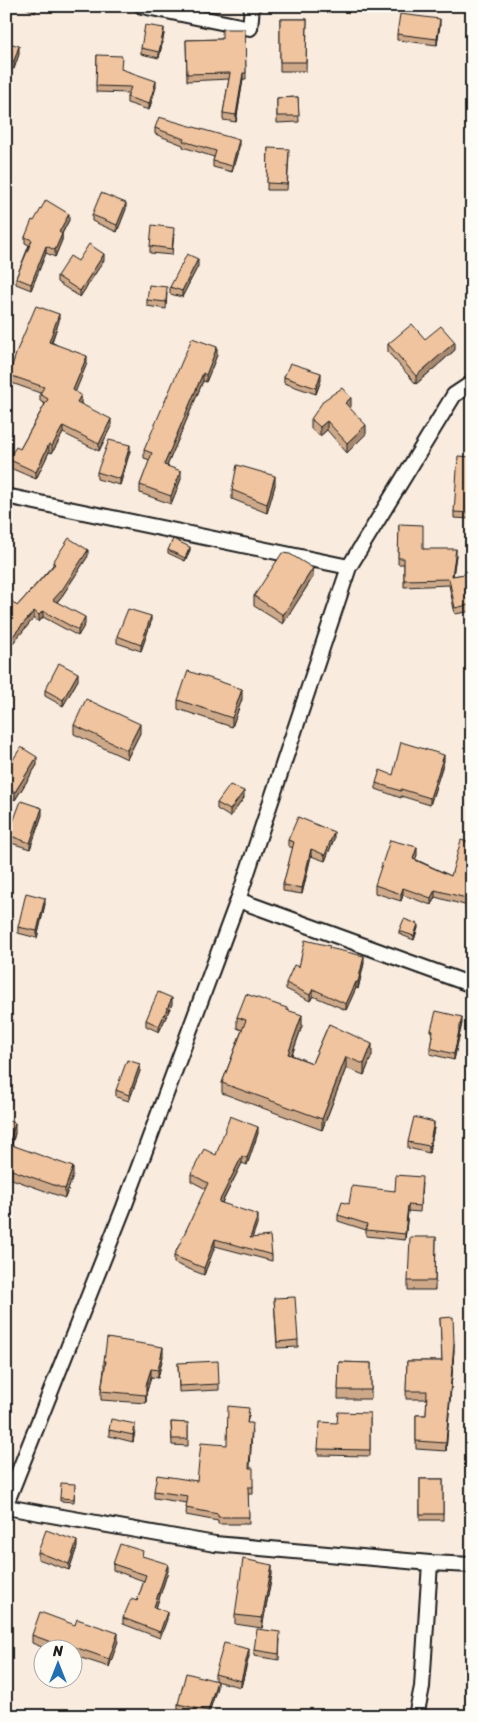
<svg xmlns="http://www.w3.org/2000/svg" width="478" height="1722" viewBox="0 0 478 1722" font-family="Sriracha,sans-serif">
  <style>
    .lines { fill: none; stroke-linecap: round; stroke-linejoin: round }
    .street-casing { stroke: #1c1c1c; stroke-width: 18 }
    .street { stroke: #fdfcf7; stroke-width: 14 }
    .wall { fill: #cea989; stroke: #1c1c1c }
    .shaded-wall { fill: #a7896f; stroke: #1c1c1c }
    .building { fill: #efc49f; stroke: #1c1c1c }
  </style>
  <rect width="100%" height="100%" fill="#f9ebdd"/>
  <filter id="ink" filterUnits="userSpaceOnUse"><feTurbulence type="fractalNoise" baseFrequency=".02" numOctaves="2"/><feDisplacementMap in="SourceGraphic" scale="10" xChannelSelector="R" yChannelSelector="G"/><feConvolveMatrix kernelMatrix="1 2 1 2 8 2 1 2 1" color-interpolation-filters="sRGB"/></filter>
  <g filter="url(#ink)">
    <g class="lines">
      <g class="street-casing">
        <g id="street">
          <polyline points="142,6 250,28 252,6"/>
          <polyline points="6,496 349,567"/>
          <polyline points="238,900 472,985"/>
          <polyline points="6,1504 124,1207 238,900 349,567 454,395 472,383"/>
          <polyline points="6,1507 215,1544 430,1563 472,1565"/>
          <polyline points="416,1716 422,1687 430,1563"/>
        </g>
      </g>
      <use href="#street" class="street"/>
    </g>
    <g class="wall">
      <polygon points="23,6 37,6 35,13"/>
      <polygon points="280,19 307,19 306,71 280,71"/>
      <polygon points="440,25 437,45 397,40 397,34"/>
      <polygon points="245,29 246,79 243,79 236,122 223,120 223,113 229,79 187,81 186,40 222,39"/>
      <polygon points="164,34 159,58 141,54 141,48"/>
      <polygon points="6,42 19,54 14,69 6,67"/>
      <polygon points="97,55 121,69 156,87 149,110 127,103 127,97 129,93 96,92"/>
      <polygon points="298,97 299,122 277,123 277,98"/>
      <polygon points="155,128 239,147 232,172 213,167 213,161 214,157 183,147 183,145 155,134"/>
      <polygon points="268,148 289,155 287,190 267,190"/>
      <polygon points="126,209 117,232 92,221 92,215"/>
      <polygon points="69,220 62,234 62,240 55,257 46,253 31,290 16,284 16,278 29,245 25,243 25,237 34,221"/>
      <polygon points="174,234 172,255 150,253 150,246"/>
      <polygon points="104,260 80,297 57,282 57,276 78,261"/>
      <polygon points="198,266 182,297 170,294 170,287"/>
      <polygon points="167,293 166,309 147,306 147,300"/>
      <polygon points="59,321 52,342 87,363 75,392 81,402 81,404 111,426 99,451 63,433 52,453 49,452 36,479 8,467 8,459 20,449 45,404 40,401 40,393 9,382 9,375"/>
      <polygon points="425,339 455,350 416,384 388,352 388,344"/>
      <polygon points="217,355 206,382 203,381 167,466 181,479 171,504 140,493 140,485 150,460 144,458 144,450"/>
      <polygon points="284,377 321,380 316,394 284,383"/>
      <polygon points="351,407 350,408 366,434 347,453 327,430 320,436 311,429 311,419"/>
      <polygon points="472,421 472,519 454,518 454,512 470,457"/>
      <polygon points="130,451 120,485 97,479 97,472"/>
      <polygon points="275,485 267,513 232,499 232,490"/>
      <polygon points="399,524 423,549 456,555 453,576 472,573 472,611 455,614 449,585 404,587 404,564 398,564"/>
      <polygon points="168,550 190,550 185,561 168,553"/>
      <polygon points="88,556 62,596 57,602 85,624 78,636 43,617 39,622 34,618 7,650 6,649 6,595 17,606 53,565 53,562"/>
      <polygon points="313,577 283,624 254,606 254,596"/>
      <polygon points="151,622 141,651 117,643 117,636"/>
      <polygon points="78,680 63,706 45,696 45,690"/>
      <polygon points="242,699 232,727 178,709 178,700"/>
      <polygon points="74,725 140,733 127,759 74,734"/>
      <polygon points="444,761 430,805 401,796 401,798 376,789 376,783 393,775"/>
      <polygon points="6,763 9,766 37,765 15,800 6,794"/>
      <polygon points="244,798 230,817 217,809 217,803"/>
      <polygon points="42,815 30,849 8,842 8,835"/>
      <polygon points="334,839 325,861 311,856 302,894 283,891 283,885 293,848 288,846 288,840"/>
      <polygon points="472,843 472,875 470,881 472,881 472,914 468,913 468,906 435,897 431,905 403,895 401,901 375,893 375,885 417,855 415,859 451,876"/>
      <polygon points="45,904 37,938 18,933 18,927"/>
      <polygon points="418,928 414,940 399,934 399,931"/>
      <polygon points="330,949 364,963 358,989 356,988 346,1010 313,996 310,1001 286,989 286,983 299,967"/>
      <polygon points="172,1004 159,1032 146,1026 146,1020"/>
      <polygon points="287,1010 302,1026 292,1055 312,1063 329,1024 372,1055 364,1075 346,1068 322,1130 222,1093 222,1083 242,1030 237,1028 237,1017"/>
      <polygon points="462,1023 454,1060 430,1054 430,1048 432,1037 431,1030"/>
      <polygon points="140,1071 129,1101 116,1097 116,1090"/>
      <polygon points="6,1120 15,1133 12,1145 73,1176 65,1198 6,1177"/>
      <polygon points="434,1128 429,1153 408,1148 408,1142"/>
      <polygon points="258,1133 247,1165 242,1163 222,1203 258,1221 252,1238 272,1255 272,1261 215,1246 204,1275 174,1263 174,1256 206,1189 191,1181 191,1174 216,1155"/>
      <polygon points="422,1183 420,1212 408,1211 405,1240 366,1236 366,1230 338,1221 338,1215 349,1204"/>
      <polygon points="436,1237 435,1290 408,1290 408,1281"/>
      <polygon points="274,1298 298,1340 298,1347 277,1348"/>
      <polygon points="440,1318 454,1350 446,1451 416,1449 416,1415 426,1415 427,1399 406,1399 407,1361 442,1361"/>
      <polygon points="163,1356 158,1378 151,1377 146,1394 146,1403 101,1400 101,1391 104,1369 104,1361"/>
      <polygon points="339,1362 371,1363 371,1399 338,1399"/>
      <polygon points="178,1363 219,1384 219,1390 179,1392"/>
      <polygon points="370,1413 370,1456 318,1455 318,1449 337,1423"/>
      <polygon points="249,1415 247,1423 252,1431 250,1468 253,1487 253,1494 248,1494 249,1524 218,1524 218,1521 186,1515 187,1503 154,1498 154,1491 197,1481 227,1445"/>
      <polygon points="171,1422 188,1423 188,1446 172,1445"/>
      <polygon points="109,1430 135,1431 133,1442 109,1436"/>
      <rect x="420" y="1479" width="23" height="41"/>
      <polygon points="75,1487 74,1502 60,1501 60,1498"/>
      <polygon points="77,1547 69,1570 38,1559 38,1552"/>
      <polygon points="143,1557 168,1571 156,1608 167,1619 160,1638 123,1624 123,1618 137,1601 144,1581 113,1570 113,1564"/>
      <polygon points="272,1574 262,1628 235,1624 235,1615"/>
      <polygon points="32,1635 118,1641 109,1667 72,1655 72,1650 49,1650 32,1643"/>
      <polygon points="280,1639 279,1660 254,1656 254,1650"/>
      <polygon points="249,1656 241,1687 215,1681 215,1674"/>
      <polygon points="472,1670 472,1693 465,1693 465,1686"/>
      <polygon points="217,1687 208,1716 200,1716 178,1710 178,1704"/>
    </g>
    <g class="shaded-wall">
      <polygon points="440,19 440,25 437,45 437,39"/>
      <polygon points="164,28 164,34 159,58 159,52"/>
      <polygon points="19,46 19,54 14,69 14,61"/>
      <polygon points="243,73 243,79 236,122 236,115"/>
      <polygon points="156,81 156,87 149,110 149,104"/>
      <polygon points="239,140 239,147 232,172 232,166"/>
      <polygon points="126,203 126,209 117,232 117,225"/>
      <polygon points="69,214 69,220 59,239 59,232"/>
      <polygon points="62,234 62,240 55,257 55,250"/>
      <polygon points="46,246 46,253 31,290 31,284"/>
      <polygon points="104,254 104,260 80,297 80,291"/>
      <polygon points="198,259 198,266 182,297 182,291"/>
      <polygon points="59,314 59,321 49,349 49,342"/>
      <polygon points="455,342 455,350 416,384 416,376"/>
      <polygon points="217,347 217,355 206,382 206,375"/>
      <polygon points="87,356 87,363 73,398 73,390"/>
      <polygon points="203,373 203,381 164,473 164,465"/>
      <polygon points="321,373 321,380 316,394 316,388"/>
      <polygon points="81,395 81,402 77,409 77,402"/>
      <polygon points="351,398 351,407 345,413 345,403"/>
      <polygon points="111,419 111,426 99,451 99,444"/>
      <polygon points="327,421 327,430 320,436 320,427"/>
      <polygon points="366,425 366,434 347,453 347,443"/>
      <polygon points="63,426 63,433 52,453 52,446"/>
      <polygon points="49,444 49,452 36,479 36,472"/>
      <polygon points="130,445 130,451 120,485 120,479"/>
      <polygon points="181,471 181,479 171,504 171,496"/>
      <polygon points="275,476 275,485 267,513 267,504"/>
      <polygon points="190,547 190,550 185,561 185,558"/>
      <polygon points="456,549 456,555 452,582 452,576"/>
      <polygon points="88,550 88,556 62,596 53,606 53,600"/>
      <polygon points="313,568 313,577 283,624 283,615"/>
      <polygon points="34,611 34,618 7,650 7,643"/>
      <polygon points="43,611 43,617 39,622 39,615"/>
      <polygon points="151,616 151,622 141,651 141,645"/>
      <polygon points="85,617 85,624 78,636 78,630"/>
      <polygon points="78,673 78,680 63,706 63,700"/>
      <polygon points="242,689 242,699 232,727 232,718"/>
      <polygon points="140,724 140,733 127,759 127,750"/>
      <polygon points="444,755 444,761 430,805 430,798"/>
      <polygon points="37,757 37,765 15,800 15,792"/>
      <polygon points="244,791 244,798 230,817 230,810"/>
      <polygon points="42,808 42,815 30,849 30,843"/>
      <polygon points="334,832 334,839 325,861 325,855"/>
      <polygon points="417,847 417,855 413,866 413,859"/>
      <polygon points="311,849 311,856 302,894 302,888"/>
      <polygon points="472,868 472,875 468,887 468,880"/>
      <polygon points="403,888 403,895 401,901 401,894"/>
      <polygon points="435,890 435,897 431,905 431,898"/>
      <polygon points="45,898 45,904 37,938 37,931"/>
      <polygon points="418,924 418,928 414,940 414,936"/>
      <polygon points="364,956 364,963 358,989 358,982"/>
      <polygon points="356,982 356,988 346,1010 346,1004"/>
      <polygon points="313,989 313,996 310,1001 310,995"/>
      <polygon points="172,998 172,1004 159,1032 159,1026"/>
      <polygon points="302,1015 302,1026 288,1065 288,1054"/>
      <polygon points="462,1017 462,1023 454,1060 454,1054"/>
      <polygon points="372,1044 372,1055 364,1075 364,1064"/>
      <polygon points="346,1057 346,1068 322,1130 322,1119"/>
      <polygon points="140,1064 140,1071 129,1101 129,1095"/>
      <polygon points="434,1122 434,1128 429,1153 429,1146"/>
      <polygon points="15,1123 15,1133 9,1153 9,1144"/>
      <polygon points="258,1127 258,1133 247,1165 247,1158"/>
      <polygon points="242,1156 242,1163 219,1208 219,1202"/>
      <polygon points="73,1167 73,1176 65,1198 65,1189"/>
      <polygon points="408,1205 408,1211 405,1240 405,1234"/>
      <polygon points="258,1215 258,1221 250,1244 250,1238"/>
      <polygon points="215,1239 215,1246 204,1275 204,1268"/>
      <polygon points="454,1343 454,1350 446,1451 446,1443"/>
      <polygon points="163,1347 163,1356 158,1378 158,1370"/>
      <polygon points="151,1369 151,1377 146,1394 146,1403 146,1385"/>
      <polygon points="135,1424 135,1431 133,1442 133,1435"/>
      <polygon points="77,1541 77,1547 69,1570 69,1564"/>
      <polygon points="168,1564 168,1571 154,1614 154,1607"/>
      <polygon points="272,1565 272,1574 262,1628 262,1618"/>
      <polygon points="167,1612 167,1619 160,1638 160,1632"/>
      <polygon points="118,1633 118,1641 109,1667 109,1659"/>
      <polygon points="249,1649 249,1656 241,1687 241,1681"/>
      <polygon points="217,1681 217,1687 208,1716 208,1711"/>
    </g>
    <g class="building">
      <polygon points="400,14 440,19 437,39 397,34"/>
      <polygon points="280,19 307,19 306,62 280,62"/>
      <polygon points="145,25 164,28 159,52 141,48"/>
      <polygon points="222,29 245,29 246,73 243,73 236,115 223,113 230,73 187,74 186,40 222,39"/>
      <polygon points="6,42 19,46 14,61 6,58"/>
      <polygon points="97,55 122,56 121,69 156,81 149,104 127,97 131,87 96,86"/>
      <polygon points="298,97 299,116 277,116 277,98"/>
      <polygon points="159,117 239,140 232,166 213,161 216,151 183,141 184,139 155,128"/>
      <polygon points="268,148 289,149 287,184 267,183"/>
      <polygon points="101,193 126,203 117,225 92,215"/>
      <polygon points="46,200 69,214 59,232 62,234 55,250 46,246 31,284 16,278 32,240 25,237 32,220 34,221"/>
      <polygon points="152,225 174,228 172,249 150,246"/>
      <polygon points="89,244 104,254 80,291 57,276 70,256 78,261"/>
      <polygon points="187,254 198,259 182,291 170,287"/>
      <polygon points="149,285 167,287 166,302 147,300"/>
      <polygon points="36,306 59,314 49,342 87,356 73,390 81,395 77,402 111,419 99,444 63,426 52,446 49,444 36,472 8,459 16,447 20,449 48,399 40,394 44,387 9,375 18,348"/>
      <polygon points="412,324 425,339 441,326 455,342 416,376 388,344"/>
      <polygon points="192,338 217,347 206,375 203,373 164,465 181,471 171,496 140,485 152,453 144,450"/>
      <polygon points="290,363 321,373 316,388 284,377"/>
      <polygon points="342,388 351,398 345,403 366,425 347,443 327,421 320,427 311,419 324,400"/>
      <polygon points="472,421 472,513 454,512 458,456 470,457"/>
      <polygon points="109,440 130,445 120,479 97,472"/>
      <polygon points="237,465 275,476 267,504 232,490"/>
      <polygon points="399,524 423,525 423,549 456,549 452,576 472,573 472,604 455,608 449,579 404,580 404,558 398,558"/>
      <polygon points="69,538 88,550 62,590 53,600 85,617 78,630 43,611 39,615 34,611 7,643 6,595 17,606 55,564 53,562"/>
      <polygon points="173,539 190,547 185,558 168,550"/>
      <polygon points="282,553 290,554 313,568 283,615 254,596"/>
      <polygon points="128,609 151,616 141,645 117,636"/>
      <polygon points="59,663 78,673 63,700 45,690"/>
      <polygon points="188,671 242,689 232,718 178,700"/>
      <polygon points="86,699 140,724 127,750 74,725"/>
      <polygon points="401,742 444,755 430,798 401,789 401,791 376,783 380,770 393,775"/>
      <polygon points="21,747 37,757 15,792 6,786 6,763 9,766"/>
      <polygon points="230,785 244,791 230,810 217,803"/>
      <polygon points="21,801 42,808 30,843 8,835"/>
      <polygon points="298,817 334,832 325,855 311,849 302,888 283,885 294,842 288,840"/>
      <polygon points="390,840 417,847 413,859 451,876 461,840 472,843 472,868 468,880 472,881 472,906 468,905 470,899 435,890 431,898 403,888 401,894 375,885"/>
      <polygon points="26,893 45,898 37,931 18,927"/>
      <polygon points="404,919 418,924 414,936 399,931"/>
      <polygon points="305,940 330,946 329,948 364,956 358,982 356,982 346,1004 313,989 310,995 286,983 294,965 299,967"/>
      <polygon points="158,992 172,998 159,1026 146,1020"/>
      <polygon points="246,994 287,1008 287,1010 302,1015 288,1054 312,1063 329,1024 372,1044 364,1064 346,1057 322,1119 222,1083 246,1020 237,1017"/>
      <polygon points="436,1011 462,1017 454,1054 430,1048 433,1031 431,1030"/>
      <polygon points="127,1060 140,1064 129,1095 116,1090"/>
      <polygon points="230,1116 258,1127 247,1158 242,1156 219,1202 258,1215 250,1238 270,1236 272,1255 215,1239 204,1268 174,1256 208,1183 191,1174 204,1149 216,1155"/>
      <polygon points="414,1117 434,1122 429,1146 408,1142"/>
      <polygon points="6,1120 15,1123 9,1144 73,1167 65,1189 6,1168"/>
      <polygon points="396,1175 422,1177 420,1206 408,1205 405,1234 366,1230 367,1224 338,1215 342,1202 349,1204 352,1186 395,1191"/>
      <polygon points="410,1237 436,1237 435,1281 408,1281"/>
      <polygon points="295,1297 298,1340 277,1342 274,1298"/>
      <polygon points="453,1317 454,1343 446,1443 416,1441 416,1415 426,1415 427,1391 406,1391 407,1361 442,1361 440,1318"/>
      <polygon points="107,1338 163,1347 158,1370 151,1369 146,1385 146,1395 101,1391 106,1361 104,1361"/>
      <polygon points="218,1361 219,1384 179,1386 178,1363"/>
      <polygon points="339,1362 371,1363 371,1390 338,1390"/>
      <polygon points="228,1406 249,1408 247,1423 252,1423 249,1468 253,1468 253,1487 248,1487 249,1517 218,1517 218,1514 186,1508 188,1496 154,1491 157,1475 197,1481 201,1443 227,1445"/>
      <polygon points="338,1412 370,1413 370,1450 318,1449 320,1422 337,1423"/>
      <polygon points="111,1419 135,1424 133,1435 109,1430"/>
      <polygon points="171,1422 188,1423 188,1439 172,1439"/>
      <rect x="420" y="1479" width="23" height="35"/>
      <polygon points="61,1483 75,1484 74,1499 60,1498"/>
      <polygon points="46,1530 77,1541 69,1564 38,1552"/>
      <polygon points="120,1544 143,1551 142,1556 168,1564 154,1607 167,1612 160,1632 123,1618 131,1599 137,1601 146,1575 113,1564"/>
      <polygon points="243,1559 272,1565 262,1618 235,1615"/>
      <polygon points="40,1612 75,1625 77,1619 118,1633 109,1659 63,1643 62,1646 32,1635"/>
      <polygon points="257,1629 280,1632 279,1654 254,1650"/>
      <polygon points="224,1643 249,1649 241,1681 215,1674"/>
      <polygon points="466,1669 472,1670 472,1687 465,1686"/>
      <polygon points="186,1673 217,1681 208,1711 178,1704"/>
    </g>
  </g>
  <rect width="478" height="1722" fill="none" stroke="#fdfcf7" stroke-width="25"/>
  <rect x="12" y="12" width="453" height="1697" fill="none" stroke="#1c1c1c" stroke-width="2" filter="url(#ink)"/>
  <g transform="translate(58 1664)"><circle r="24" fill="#fdfcf7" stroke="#a3a29f"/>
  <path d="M0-4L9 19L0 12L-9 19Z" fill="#1f6fb2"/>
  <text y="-8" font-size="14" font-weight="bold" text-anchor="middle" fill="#1c1c1c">N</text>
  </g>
</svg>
